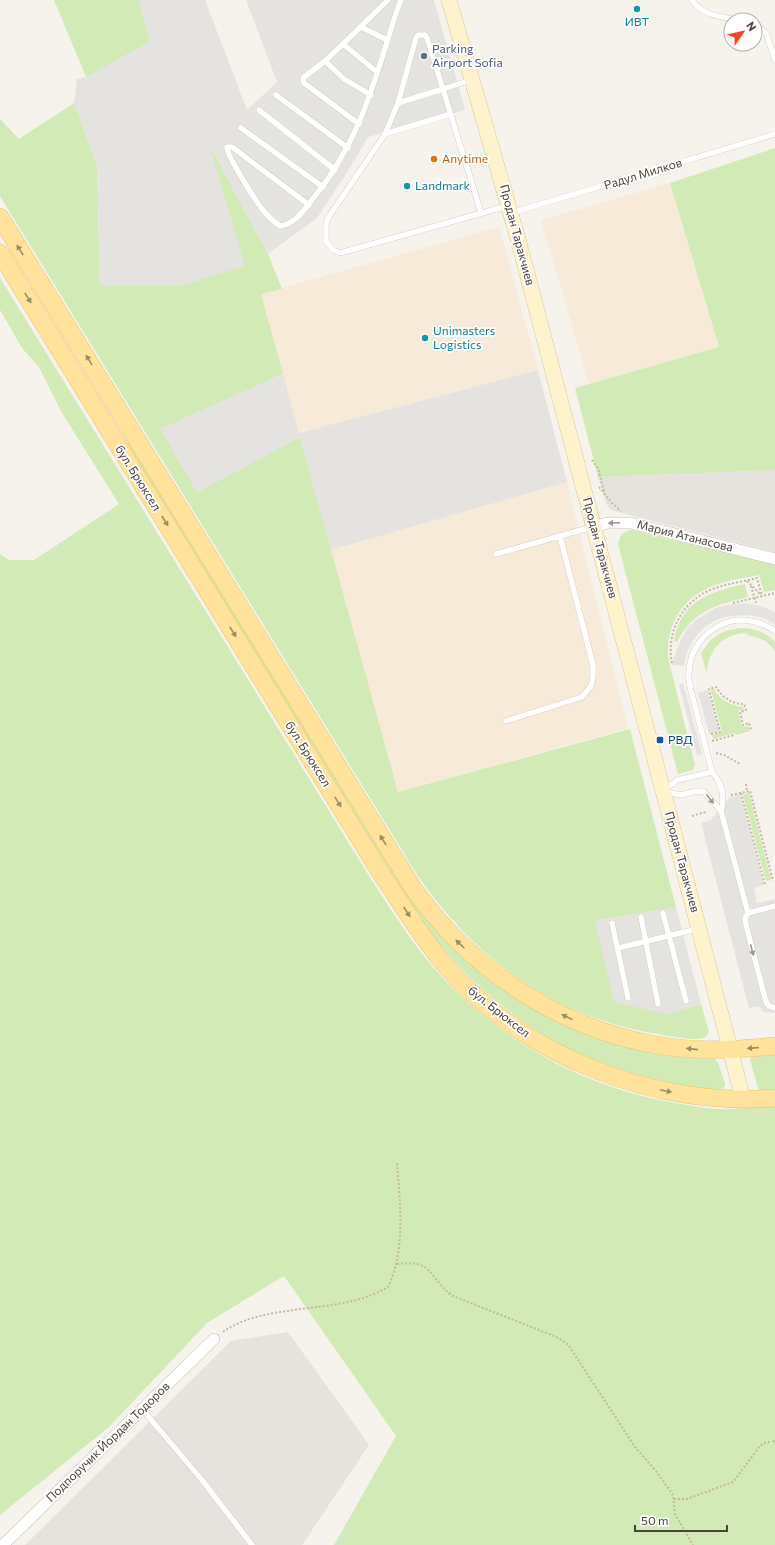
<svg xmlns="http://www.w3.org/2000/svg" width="775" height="1545" viewBox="0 0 775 1545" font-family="Commissioner,sans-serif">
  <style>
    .commercial { fill: #f7ead8 }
    .industrial { fill: #e6e2dd }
    .green { fill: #d2eab5 }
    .parking { fill: #e5e3e0 }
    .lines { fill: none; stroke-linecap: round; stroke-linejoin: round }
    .lane-casing { stroke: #c2bbae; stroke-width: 6 }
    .street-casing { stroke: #c2bbae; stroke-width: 12 }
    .secondary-casing { stroke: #d6c79b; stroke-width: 16 }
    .primary-casing { stroke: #e6c16a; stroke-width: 18 }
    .path { stroke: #c4b79f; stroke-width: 2; stroke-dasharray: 2 2; stroke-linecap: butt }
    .lane { stroke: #fff; stroke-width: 5.5 }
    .street { stroke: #fff; stroke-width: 11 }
    .secondary { stroke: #fff3cd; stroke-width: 15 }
    .primary { stroke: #ffe39c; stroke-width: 17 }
    .oneway { fill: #9c8c66 }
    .oneway2 { fill: #9c9892 }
    .culture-dot { fill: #0f9aa8; stroke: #fff; stroke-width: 1.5 }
    .service-dot { fill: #5c6f8a; stroke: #fff; stroke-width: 1.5 }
    .food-dot { fill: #e8710a; stroke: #fff; stroke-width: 1.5 }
    .transit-dot { fill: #1a4fb4; stroke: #fff; stroke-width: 1.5 }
    .labels { text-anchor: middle; stroke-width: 3.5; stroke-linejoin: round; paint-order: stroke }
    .culture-label { font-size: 12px; fill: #0d838f; stroke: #fff; text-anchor: start }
    .service-label { font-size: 12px; fill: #4e5e75; stroke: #fff; text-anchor: start }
    .food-label { font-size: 12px; fill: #c56008; stroke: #fff; text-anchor: start }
    .street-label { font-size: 12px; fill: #4b4439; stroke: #fff }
    .transit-label { font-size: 12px; fill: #164399; stroke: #fff; text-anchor: start }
  </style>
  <rect width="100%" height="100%" fill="#f6f3ec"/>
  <g class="commercial">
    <polygon points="670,183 719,348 589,384 541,220"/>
    <polygon points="499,227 538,370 299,433 260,294"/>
    <polygon points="567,482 628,728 398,792 331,550"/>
  </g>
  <g class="industrial">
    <polygon points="775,470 775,552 614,511 610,509 607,505 598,477"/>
    <polygon points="288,1332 369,1445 302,1545 25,1545 231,1341"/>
  </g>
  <g class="green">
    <polygon points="54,0 139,0 151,45 86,77"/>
    <path d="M74,103L97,166L100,286L209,144L268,254L282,289L261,294L283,374L161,429L197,492L300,437L398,792L630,729L676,907L595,921L666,1014L701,1004L709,1032L706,1037C695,1042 670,1036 658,1034C556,1018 476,960 418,876L0,196V119L19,139Z"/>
    <polygon points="775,148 775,470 598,477 575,388 719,347 670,183"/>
    <path d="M0,278L369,876C391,910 412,944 439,974C502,1042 585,1088 676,1103C693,1106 713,1110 730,1109C745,1108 760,1106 775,1105V1545H334L396,1436L284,1276L207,1323L109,1427L0,1515V554L9,560H34L119,504L62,413L39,367L22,348L0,310Z"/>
    <path d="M129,442L380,848L493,982L534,1009L576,1030L596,1037L691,1057L715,1059L718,1063L725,1084V1087C717,1093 684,1086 674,1084C560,1061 470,998 408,900L126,444Z"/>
    <path d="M632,530L775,565V590L764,592L759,575C743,578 723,581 708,588C679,601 664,631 669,662L695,765L693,770L678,774L618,544C620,536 623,531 632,530Z"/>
    <path d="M745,584L748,597C716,605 694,610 677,642L674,641C681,600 710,592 745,584Z"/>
    <path d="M741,628C753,628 766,632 775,642V651C768,641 759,637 747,635V633C724,633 709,649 707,671H706L701,654C710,637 722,630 741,628Z"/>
    <path d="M714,689C720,700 731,706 743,707L744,709L738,711L742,727L748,726L750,731L736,735L735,733L713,739L712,735L722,732L711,690Z"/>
    <polygon points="749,793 771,880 766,881 743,795"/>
    <polygon points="775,1054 775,1090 759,1091 750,1060 751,1057"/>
  </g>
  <g class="parking">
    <polygon points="139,0 205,0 247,110 277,82 246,0 434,0 465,110 368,137 346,174 317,218 268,254 210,146 245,266 181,286 100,286 97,166 74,103 77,79 86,77 150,41"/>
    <polygon points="538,370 567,482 331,550 300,437 197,492 160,429 283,374 299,433"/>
    <polygon points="745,603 761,606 775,612 775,624 763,618 748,615 729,616 716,620 703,628 694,639 687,652 684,666 672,665 675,654 682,638 688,628 696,620 716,608 727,605"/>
    <polygon points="683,683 702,754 697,755 679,684"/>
    <polygon points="708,690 719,731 709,734 698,693"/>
    <polygon points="740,794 764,885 754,888 757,903 775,899 775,1013 763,1012 759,1006 749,1008 701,823 711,820 730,797"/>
    <polygon points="676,907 701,1004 666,1014 614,1002 595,921"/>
  </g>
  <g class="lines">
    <g class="lane-casing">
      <g id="lane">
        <path d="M692,0C702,16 722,17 739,20"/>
        <polyline points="755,25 766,33 775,60"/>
        <polyline points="361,27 387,40"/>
        <polyline points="343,44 325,61 303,78 304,83 359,124"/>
        <polyline points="325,61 344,79 371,95"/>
        <polyline points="377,72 343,44 388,0"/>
        <polyline points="471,80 443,89 481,213"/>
        <polyline points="276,95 348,148"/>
        <polyline points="398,103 443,89 427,38 425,35 418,35 416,38 398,103 385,134 328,218 326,224 326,241 333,250 340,253 507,206"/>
        <polyline points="259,110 335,170"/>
        <polyline points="241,128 323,187"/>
        <polyline points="385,134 451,114"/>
        <path d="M309,205L232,147H227C227,157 260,208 268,216C272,220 276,223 280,226C295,224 303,211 312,200C360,142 374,83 396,13L401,0"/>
        <polyline points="511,213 775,134"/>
        <polyline points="496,554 560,536"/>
        <path d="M775,631C760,621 740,616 723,624C704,632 690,650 689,671C687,682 693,695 695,707C701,728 706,750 712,772C722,783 725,797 721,811L748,913L745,918L746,925L766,1002L769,1006L775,1008"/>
        <polyline points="506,721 582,697 591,686 593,677 593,665 560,536 592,527"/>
        <polyline points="665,790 677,780 712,772"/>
        <polyline points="666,792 681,795 697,791 704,792 721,811"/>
        <polyline points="663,913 686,1001"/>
        <polyline points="748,913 775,906"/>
        <polyline points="641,917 658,1004"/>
        <polyline points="612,923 628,998"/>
        <polyline points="618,948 697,929"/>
        <polyline points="142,1409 202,1480 252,1545"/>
      </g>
    </g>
    <g class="street-casing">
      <g id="street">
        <polyline points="595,527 607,523 631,523 775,559"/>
        <polyline points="3,1545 214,1339"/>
      </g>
    </g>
    <g class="secondary-casing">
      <polyline id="secondary" points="449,0 518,239 667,806 743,1099"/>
    </g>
    <g class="primary-casing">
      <g id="primary">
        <path d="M0,217L395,859C404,872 411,887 421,899C479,975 563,1029 657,1045C697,1052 736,1050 775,1046"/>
        <path d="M0,253L377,867C399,900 419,934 444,964C522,1056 656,1108 775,1098"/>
      </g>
    </g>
    <g class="path">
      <polyline points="592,460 598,468 604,491"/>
      <polyline points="599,487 612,503 621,511"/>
      <polyline points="747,581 761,595"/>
      <polyline points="751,586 756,603"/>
      <polyline points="733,603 775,593"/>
      <path d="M672,663C666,633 681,603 710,590C724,584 742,582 757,578L762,596"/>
      <path d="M711,734L720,732L709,689L716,687C723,698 732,704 744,704L746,710L740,712L743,725L749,723L751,730"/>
      <polyline points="712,741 734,735"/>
      <polyline points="716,753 724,755 740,764"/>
      <polyline points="746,784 747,791"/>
      <polyline points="741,793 765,885"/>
      <polyline points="731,795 750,791 773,881"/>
      <polyline points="692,816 706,812"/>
      <path d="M397,1264C436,1259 428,1279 453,1296L554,1336L562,1340L569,1346L635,1447L656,1471L673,1495L675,1514L693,1545"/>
      <path d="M223,1332C266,1301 340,1316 388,1287C406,1249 400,1203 397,1163"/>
      <polyline points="674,1499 687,1499 733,1482 760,1446 764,1443 775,1441"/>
    </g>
    <use href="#lane" class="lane"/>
    <use href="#street" class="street"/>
    <use href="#secondary" class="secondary"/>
    <use href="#primary" class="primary"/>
  </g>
  <defs><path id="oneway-solid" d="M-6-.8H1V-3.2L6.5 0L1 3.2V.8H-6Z"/></defs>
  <g class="oneway">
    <use href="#oneway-solid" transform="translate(20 250) rotate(-122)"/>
    <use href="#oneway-solid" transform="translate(28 298) rotate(58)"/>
    <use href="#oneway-solid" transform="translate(89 360) rotate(-122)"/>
    <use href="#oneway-solid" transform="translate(165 521) rotate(58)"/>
    <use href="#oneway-solid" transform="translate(233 632) rotate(58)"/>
    <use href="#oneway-solid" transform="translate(338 802) rotate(58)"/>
    <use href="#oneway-solid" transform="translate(383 840) rotate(-122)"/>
    <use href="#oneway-solid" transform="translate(407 912) rotate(57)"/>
    <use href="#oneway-solid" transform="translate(460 944) rotate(-137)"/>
    <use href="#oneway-solid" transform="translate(567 1017) rotate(-154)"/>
    <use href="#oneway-solid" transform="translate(753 1048) rotate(175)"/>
    <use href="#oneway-solid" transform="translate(692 1049) rotate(-174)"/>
    <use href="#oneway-solid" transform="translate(666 1091) rotate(12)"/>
  </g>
  <g class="oneway2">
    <use href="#oneway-solid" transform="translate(614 523) rotate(177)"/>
    <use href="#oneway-solid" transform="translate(710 799) rotate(52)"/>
    <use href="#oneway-solid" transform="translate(752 950) rotate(75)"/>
  </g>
  <g class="culture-dot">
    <circle cx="637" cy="9" r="4"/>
    <circle cx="407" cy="186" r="4"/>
    <circle cx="425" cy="338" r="4"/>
  </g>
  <circle class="service-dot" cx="424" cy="56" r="4"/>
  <circle class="food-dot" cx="434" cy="159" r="4"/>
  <rect class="transit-dot" x="656" y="736" width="8" height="8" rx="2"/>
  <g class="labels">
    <g class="culture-label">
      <text x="637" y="26" text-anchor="middle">ИВТ</text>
      <text x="415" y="190">Landmark</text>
      <text x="433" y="335">Unimasters<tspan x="433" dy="14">Logistics</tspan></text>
    </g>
    <g class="service-label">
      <text x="432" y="53">Parking<tspan x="432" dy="14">Airport Sofia</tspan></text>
    </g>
    <g class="food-label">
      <text x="442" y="163">Anytime</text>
    </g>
    <g class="street-label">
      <text transform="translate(643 174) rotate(-17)" y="4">Радул Милков</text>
      <text transform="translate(517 235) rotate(75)" y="4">Продан Таракчиев</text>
      <text transform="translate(138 478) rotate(58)" y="4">бул. Брюксел</text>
      <text transform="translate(685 536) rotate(14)" y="4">Мария Атанасова</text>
      <text transform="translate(600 548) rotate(75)" y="4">Продан Таракчиев</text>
      <text transform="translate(308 754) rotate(58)" y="4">бул. Брюксел</text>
      <text transform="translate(682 862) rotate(75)" y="4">Продан Таракчиев</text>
      <text transform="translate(499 1012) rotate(38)" y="4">бул. Брюксел</text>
      <text transform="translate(108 1442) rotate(-44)" y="4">Подпоручик Йордан Тодоров</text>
    </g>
    <g class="transit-label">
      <text x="668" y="744">РВД</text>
    </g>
  </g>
  <g transform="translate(743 32) rotate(56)"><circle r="19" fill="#ffffff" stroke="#b7b4b0"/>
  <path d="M0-3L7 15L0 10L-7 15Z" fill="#fc3f1d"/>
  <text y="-6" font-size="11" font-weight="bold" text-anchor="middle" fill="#4b4439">N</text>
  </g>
  <path d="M635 1525v6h92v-6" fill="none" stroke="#4b4439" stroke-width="2"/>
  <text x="641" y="1525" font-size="12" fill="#4b4439" stroke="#ffffff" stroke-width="3" paint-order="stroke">50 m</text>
</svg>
